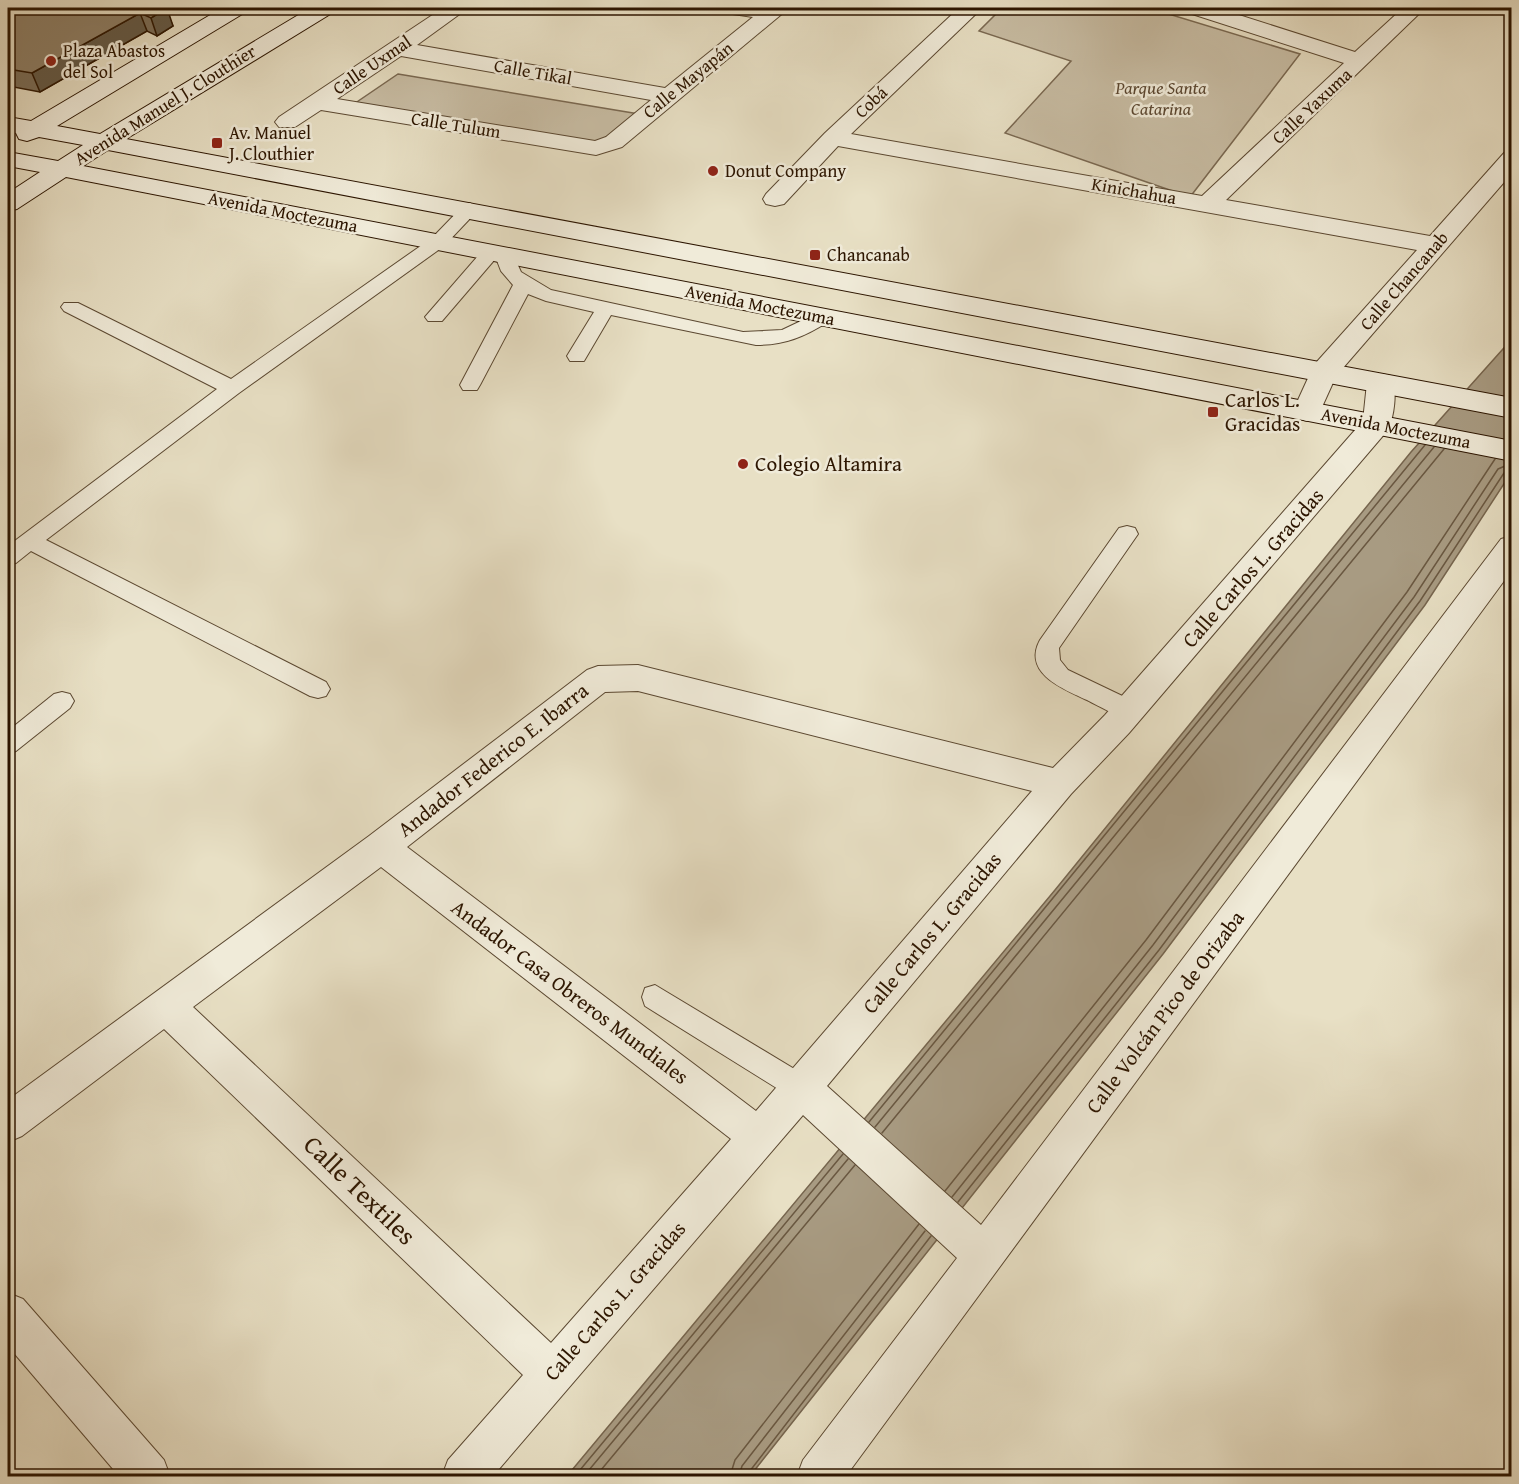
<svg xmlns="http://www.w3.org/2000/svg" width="1519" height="1484" viewBox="0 0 1519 1484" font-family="'Gentium Book Plus',serif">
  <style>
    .green { fill: #c8bda4; stroke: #7a6952; stroke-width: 1.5 }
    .water { fill: #a89b82; stroke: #76654e; stroke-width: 1.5 }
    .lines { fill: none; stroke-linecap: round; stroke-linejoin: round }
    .shore { stroke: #6a5841; stroke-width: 1.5 }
    .lane-casing { stroke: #5b4831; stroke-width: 2 }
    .street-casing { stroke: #5b4831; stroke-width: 2 }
    .secondary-casing { stroke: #2c1500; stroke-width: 2 }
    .lane { fill: #f0ebd9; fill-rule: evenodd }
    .street { fill: #f0ebd9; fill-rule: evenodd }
    .secondary { fill: #f0ebd9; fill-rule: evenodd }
    .wall { fill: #7a6d58; stroke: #2c1500; stroke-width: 1.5 }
    .shaded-wall { fill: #635947; stroke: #2c1500; stroke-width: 1.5 }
    .building { fill: #8e7f66; stroke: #2c1500; stroke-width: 1.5 }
    .poi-dot { fill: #8f2418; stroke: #f0ebd9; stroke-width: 2 }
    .labels { text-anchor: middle; stroke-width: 5; stroke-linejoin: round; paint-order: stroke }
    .far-poi-label { font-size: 18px; fill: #2c1500; stroke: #f0ebd9; text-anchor: start }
    .far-street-label { font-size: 18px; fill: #2c1500; stroke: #f0ebd9 }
    .far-park-label { font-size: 18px; font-style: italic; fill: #5b4731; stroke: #f0ebd9 }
    .poi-label { font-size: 21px; fill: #2c1500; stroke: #f0ebd9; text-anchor: start }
    .street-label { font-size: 21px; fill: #2c1500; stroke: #f0ebd9 }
    .near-street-label { font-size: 26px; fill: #2c1500; stroke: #f0ebd9 }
  </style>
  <rect width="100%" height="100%" fill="#e8e0c5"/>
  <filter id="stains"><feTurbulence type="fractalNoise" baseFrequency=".00333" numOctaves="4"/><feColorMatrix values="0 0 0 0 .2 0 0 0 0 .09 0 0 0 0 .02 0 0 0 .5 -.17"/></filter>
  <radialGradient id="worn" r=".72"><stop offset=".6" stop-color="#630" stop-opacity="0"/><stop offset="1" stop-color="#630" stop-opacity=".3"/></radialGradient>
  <g class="green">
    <polygon points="1002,8 1149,8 1300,54 1190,197 1005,133 1071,61 979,31"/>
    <polygon points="398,74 645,115 596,148 348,108"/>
  </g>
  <polygon class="water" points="1511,340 1511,473 1425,605 1163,954 750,1476 567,1476 1055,890 1411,452"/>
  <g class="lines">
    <g class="shore">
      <polyline points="869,1122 1425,445"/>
      <polyline points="875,1127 1434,447"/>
      <polyline points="882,1133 1444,449"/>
      <polyline points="945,1191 1146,940 1407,592 1495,459"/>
      <polyline points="952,1197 1153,945 1414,597 1498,469 1512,463"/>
      <polyline points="958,1202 1159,950 1420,601 1504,473 1512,470"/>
      <polyline points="575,1476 843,1154"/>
      <polyline points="584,1476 848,1159"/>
      <polyline points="596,1476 855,1165"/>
      <polyline points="730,1476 735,1460 919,1224"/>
      <polyline points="739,1476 742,1466 925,1231"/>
      <polyline points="746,1476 931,1236"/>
    </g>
    <g class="lane-casing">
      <g id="lane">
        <polygon points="470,203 479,209 444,246 239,393 46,540 326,682 330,689 326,696 318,698 310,696 31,551 16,563 8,565 8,546 217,389 64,311 61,307 64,303 78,303 231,379 432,238 464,205"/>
        <path d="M491,247L499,252H512L521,272L551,290L743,332L782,330L822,311L829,313L832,317L829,321C805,337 784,345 756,345L611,315L584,361H570L567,356L594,312L546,301L528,294L480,385L477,390H463L460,385L513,285L501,271L496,258L442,321H428L425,317L484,249Z"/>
        <path d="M1127,526L1135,528L1138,534L1059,648L1060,660L1068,670L1137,703L1141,710L1137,717L1129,720C1114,715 1101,707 1087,700C1063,689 1022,673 1040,640L1119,528Z"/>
        <polygon points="62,692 70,694 74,701 70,708 16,751 8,754 8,731 54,694"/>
        <polygon points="655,985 811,1079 815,1088 811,1097 801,1101 791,1097 645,1006 642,997 645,988"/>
      </g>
    </g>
    <g class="street-casing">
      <g id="street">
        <path d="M443,8H468L417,45L665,88L753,17L726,13L724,8H789L622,147L596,155L321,110L295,127H279L275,122L279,117ZM401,56L651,100L606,137L595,141L337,99Z"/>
        <polygon points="959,8 982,8 851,134 1202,196 1344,63 1189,13 1187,8 1217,8 1355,52 1403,8 1425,8 1226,200 1430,236 1504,153 1512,151 1512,173 1336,376 1317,418 1307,421 1297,418 1293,411 1314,365 1417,250 838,146 784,204 775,206 766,204 763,199 766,194 825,133"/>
        <path d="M1381,374L1391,376C1398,389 1394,419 1387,431L1129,733L1071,794L827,1086L981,1225L1501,539L1512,536V570L846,1476H797L803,1460L957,1258L803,1115L493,1476H442L448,1460L523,1375L164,1029L22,1136L8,1142V1100L369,836L587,670L598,666L638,665L1053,768L1105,715L1363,421L1367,383L1371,376ZM638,691L1032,791L756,1111L407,847L605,692ZM381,867L731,1139L551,1343L193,1007Z"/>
        <polygon points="8,1293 23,1299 164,1460 170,1476 119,1476 8,1346"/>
      </g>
    </g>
    <g class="secondary-casing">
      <polygon id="secondary" points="222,8 247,8 244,13 57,126 100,134 310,8 334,8 332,13 126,139 1512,398 1512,418 108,150 83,166 1512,441 1512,461 66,177 17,209 8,211 8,193 40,172 8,166 8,152 58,161 83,145 39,137 27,141 19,139 16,133 8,131 8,117 31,121"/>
    </g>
    <use href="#lane" class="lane"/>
    <use href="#street" class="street"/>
    <use href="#secondary" class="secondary"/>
  </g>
  <polygon class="wall" points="8,8 165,8 173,26 157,36 147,31 40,92 8,86"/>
  <g class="shaded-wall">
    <polygon points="167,8 173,26 157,36 151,18"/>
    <polygon points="140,13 147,31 40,92 32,73"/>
  </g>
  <polygon class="building" points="8,8 167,8 151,18 140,13 32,73 8,69"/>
  <g class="poi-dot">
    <circle cx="51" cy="61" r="6"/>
    <rect x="211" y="137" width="12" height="12" rx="3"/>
    <circle cx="713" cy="171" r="6"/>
    <rect x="809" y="249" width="12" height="12" rx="3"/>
    <rect x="1207" y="406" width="12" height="12" rx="3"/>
    <circle cx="743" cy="464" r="6"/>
  </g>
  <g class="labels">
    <g class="far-poi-label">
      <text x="63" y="57">Plaza Abastos<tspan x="63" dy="21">del Sol</tspan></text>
      <text x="229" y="139">Av. Manuel<tspan x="229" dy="21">J. Clouthier</tspan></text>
      <text x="725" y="177">Donut Company</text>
      <text x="827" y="261">Chancanab</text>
    </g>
    <g class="far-street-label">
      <text transform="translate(372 65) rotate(-34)" y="6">Calle Uxmal</text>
      <text transform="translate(533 72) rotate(10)" y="6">Calle Tikal</text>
      <text transform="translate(688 80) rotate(-39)" y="6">Calle Mayapán</text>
      <text transform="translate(871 102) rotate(-43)" y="6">Cobá</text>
      <text transform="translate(165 105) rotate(-32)" y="6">Avenida Manuel J. Clouthier</text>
      <text transform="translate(1312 106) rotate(-43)" y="6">Calle Yaxuma</text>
      <text transform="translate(456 125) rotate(9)" y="6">Calle Tulum</text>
      <text transform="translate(1134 191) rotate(10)" y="6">Kinichahua</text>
      <text transform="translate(283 212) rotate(11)" y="6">Avenida Moctezuma</text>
      <text transform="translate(1404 281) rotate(-49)" y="6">Calle Chancanab</text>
      <text transform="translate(760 305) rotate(11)" y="6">Avenida Moctezuma</text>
      <text transform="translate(1396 428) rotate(11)" y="6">Avenida Moctezuma</text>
    </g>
    <g class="far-park-label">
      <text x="1161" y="94">Parque Santa<tspan x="1161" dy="21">Catarina</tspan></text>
    </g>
    <g class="poi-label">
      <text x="1225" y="407">Carlos L.<tspan x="1225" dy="24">Gracidas</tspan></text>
      <text x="755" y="471">Colegio Altamira</text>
    </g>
    <g class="street-label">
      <text transform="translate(1253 568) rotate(-49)" y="7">Calle Carlos L. Gracidas</text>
      <text transform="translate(493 760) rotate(-38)" y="7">Andador Federico E. Ibarra</text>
      <text transform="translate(932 933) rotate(-50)" y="7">Calle Carlos L. Gracidas</text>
      <text transform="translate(570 992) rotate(37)" y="7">Andador Casa Obreros Mundiales</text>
      <text transform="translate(1165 1012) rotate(-53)" y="7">Calle Volcán Pico de Orizaba</text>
      <text transform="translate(615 1301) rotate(-49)" y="7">Calle Carlos L. Gracidas</text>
    </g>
    <g class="near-street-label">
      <text transform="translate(360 1190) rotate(44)" y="9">Calle Textiles</text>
    </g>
  </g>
  <rect width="1519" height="1484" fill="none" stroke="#e8e0c5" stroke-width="30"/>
  <rect x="9" y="9" width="1501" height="1466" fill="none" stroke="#2c1500" stroke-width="3"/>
  <rect x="15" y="15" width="1489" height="1454" fill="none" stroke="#2c1500" stroke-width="1.5"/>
  <rect width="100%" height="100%" filter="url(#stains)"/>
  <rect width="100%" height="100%" fill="url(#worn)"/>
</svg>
